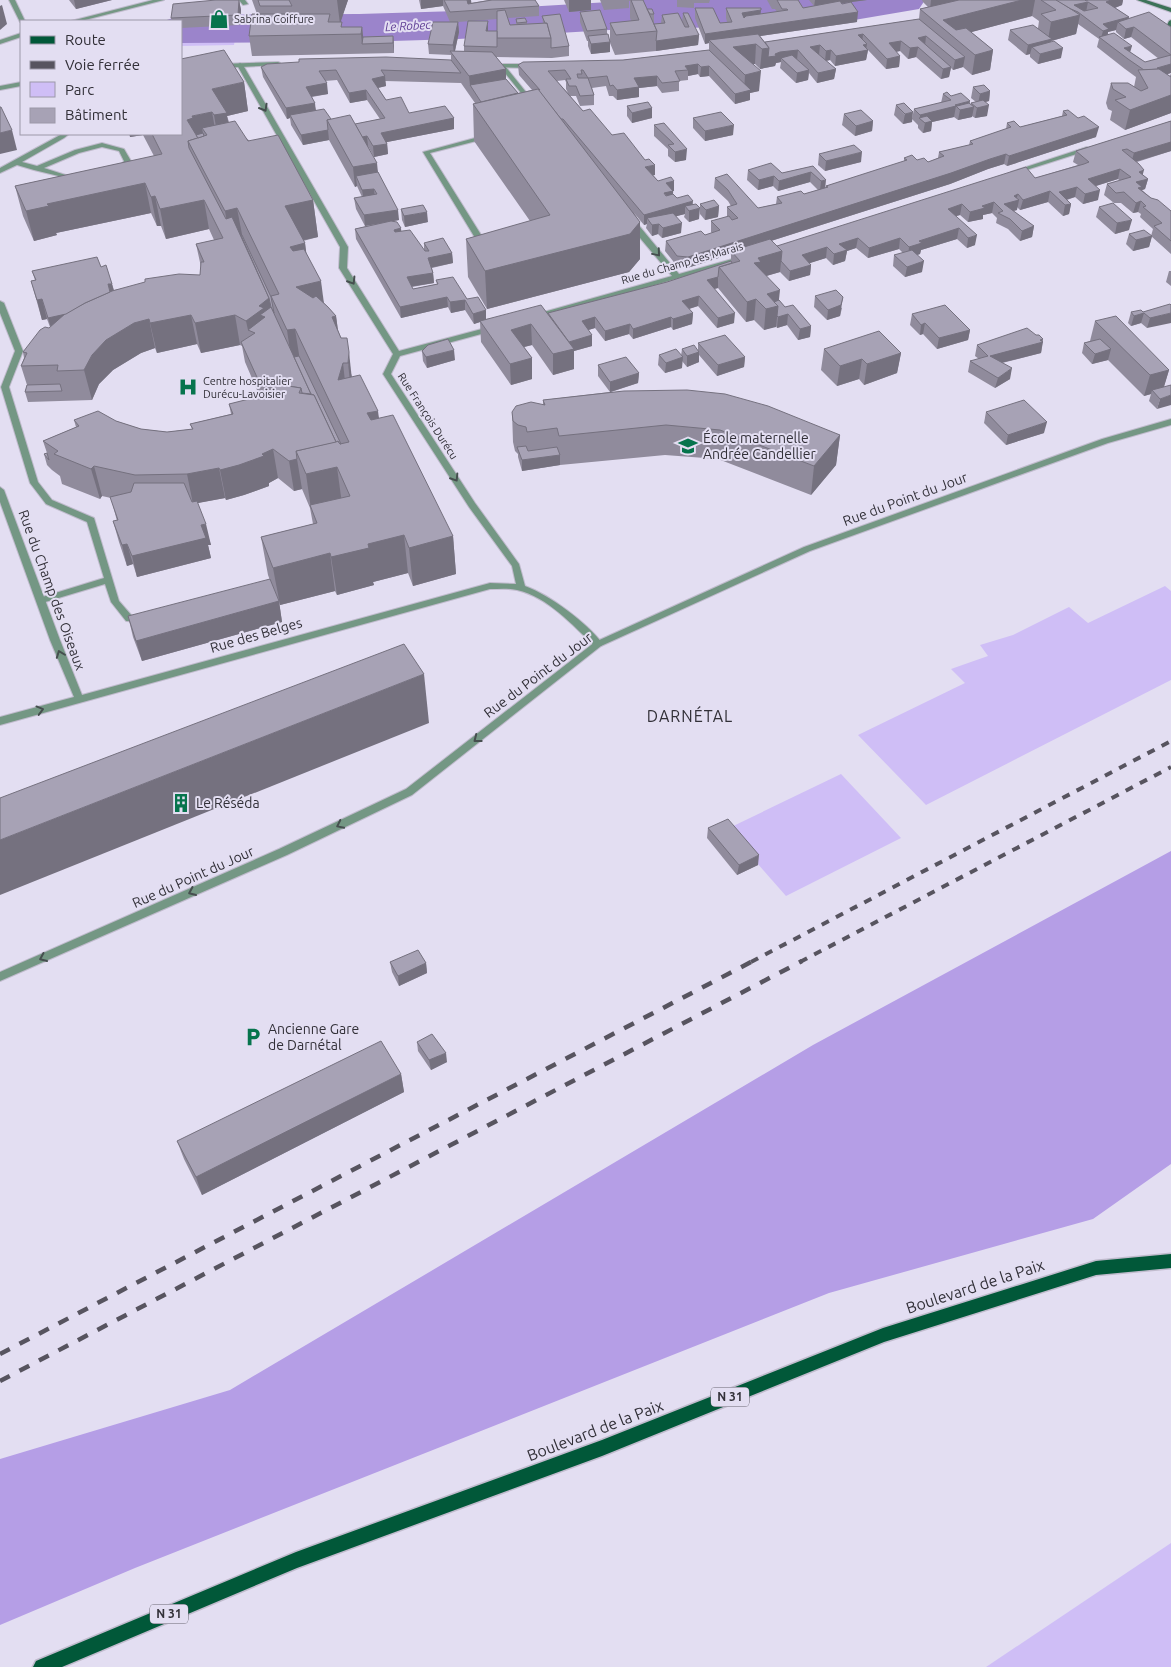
<svg xmlns="http://www.w3.org/2000/svg" width="1171" height="1667" viewBox="0 0 1171 1667" font-family="Ubuntu,sans-serif">
  <style>
    .green { fill: #cfbef6 }
    .forest { fill: #b59ee6 }
    .lines { fill: none; stroke-linecap: round; stroke-linejoin: round }
    .river { fill: #9b84cb; fill-rule: evenodd }
    .service-casing { stroke: #c0bbcd; stroke-width: 2 }
    .minor-casing { stroke: #c0bbcd; stroke-width: 2 }
    .tertiary-casing { stroke: #c0bbcd; stroke-width: 2 }
    .secondary-casing { stroke: #c0bbcd; stroke-width: 2 }
    .primary-casing { stroke: #c0bbcd; stroke-width: 3 }
    .service { fill: #749784; fill-rule: evenodd }
    .minor { fill: #749784; fill-rule: evenodd }
    .tertiary { fill: #749784; fill-rule: evenodd }
    .secondary { fill: #3c7258; fill-rule: evenodd }
    .primary { fill: #015839; fill-rule: evenodd }
    .rail-far1 { stroke: #57545f; stroke-width: 4; stroke-dasharray: 8 8; stroke-linecap: butt }
    .rail { stroke: #57545f; stroke-width: 4.5; stroke-dasharray: 11 11; stroke-linecap: butt }
    .wall { fill: #908b9c; fill-rule: evenodd }
    .shaded-wall { fill: #75717f }
    .building { fill: #a7a2b5; stroke: #75717f; fill-rule: evenodd }
    .oneway { stroke: #464f4f }
    .labels { text-anchor: middle; stroke-width: 4; stroke-linejoin: round; paint-order: stroke }
    .far-poi-label { font-size: 11px; fill: #323038; stroke: #e3def2; text-anchor: start }
    .far-street-label { font-size: 11px; fill: #323038; stroke: #e3def2 }
    .far-water-label { font-size: 12px; font-style: italic; fill: #603f95; stroke: #e3def2 }
    .shield { fill: #e3def2; stroke: #676470; stroke-width: 1 }
    .shield-label { font-size: 12px; font-weight: bold; fill: #323038 }
    .poi-label { font-size: 14px; fill: #323038; stroke: #e3def2; text-anchor: start }
    .street-label { font-size: 14px; fill: #323038; stroke: #e3def2 }
    .quarter-label { font-size: 16px; letter-spacing: 1px; fill: #323038; stroke: #e3def2 }
    .near-street-label { font-size: 16px; fill: #323038; stroke: #e3def2 }
  </style>
  <rect width="100%" height="100%" fill="#e3def2"/>
  <g class="green">
    <polygon points="237,29 234,45 181,46 181,30"/>
    <polygon points="1165,586 1171,591 1171,680 926,805 858,735 965,683 951,669 988,656 980,645 1013,635 1069,607 1088,623"/>
    <polygon points="841,774 901,838 786,896 727,829"/>
    <polygon points="1171,1543 1171,1667 986,1667"/>
  </g>
  <polygon class="forest" points="1171,851 1171,1164 1093,1219 829,1293 135,1568 0,1625 0,1459 230,1390 813,1045"/>
  <g class="lines">
    <polygon class="river" points="643,0 925,0 919,9 813,27 643,28 458,39 359,42 181,43 181,21 164,21 181,15 359,14 458,11"/>
    <g class="service-casing">
      <g id="service">
        <polygon points="239,0 245,0 248,4 243,5"/>
        <polygon points="62,134 69,134 64,138 22,162 37,166 75,150 102,143 124,149 131,161 122,173 118,173 116,172 124,161 119,151 102,147 79,153 44,168 75,178 75,180 34,170 17,165 0,173 0,168"/>
        <polygon points="486,135 489,137 488,138 430,153 488,246 484,248 480,246 423,152"/>
        <polygon points="0,301 4,303 23,351 9,387 38,482 52,500 94,518 119,601 132,616 143,618 145,620 143,622 126,621 111,602 105,584 42,603 38,600 39,598 104,578 87,522 46,504 30,483 1,387 15,351 0,313"/>
      </g>
    </g>
    <g class="minor-casing">
      <g id="minor">
        <polygon points="9,0 15,0 25,21 20,22"/>
        <path d="M240,63L243,65L348,247L347,268L399,351L493,326L497,328L496,330L400,356L391,374L475,503L519,564L525,586C550,595 587,623 603,644L601,646H595C572,625 548,597 517,590C508,588 499,589 490,589L0,725V717L74,697L50,640L0,502V487L4,490L60,640L82,695L490,583L516,584L512,566L469,507L383,374L393,354L339,268L340,247L237,65Z"/>
        <polygon points="501,66 505,66 534,102 534,104 530,104 501,68"/>
        <polygon points="1087,147 1090,149 1089,150 1017,173 1011,172"/>
        <polygon points="630,222 636,222 679,274 743,256 747,258 539,319 533,319 533,315 672,276 630,226"/>
      </g>
    </g>
    <g class="tertiary-casing">
      <g id="tertiary">
        <polygon points="153,0 164,0 81,21 71,21"/>
        <polygon points="21,33 21,37 0,44 0,40"/>
        <polygon points="278,62 280,63 280,65 220,68 217,66 220,64"/>
        <polygon points="492,64 530,64 533,66 530,68 490,67 490,65"/>
        <polygon points="21,82 21,86 0,90 0,86"/>
        <polygon points="1171,419 1171,425 1108,443 810,551 601,646 412,795 287,855 0,981 0,972 279,849 406,789 595,642 804,547 1102,439"/>
      </g>
    </g>
    <g class="secondary-casing">
      <g id="secondary">
        <polygon points="1137,0 1146,0 1171,8 1171,12"/>
        <polygon points="1171,20 1171,33 1165,29 1169,21"/>
      </g>
    </g>
    <g class="primary-casing">
      <polygon id="primary" points="1171,1254 1171,1268 1096,1275 884,1342 602,1456 297,1568 62,1667 33,1667 36,1661 296,1552 602,1440 883,1328 1096,1261"/>
    </g>
    <use href="#service" class="service"/>
    <use href="#minor" class="minor"/>
    <use href="#tertiary" class="tertiary"/>
    <use href="#secondary" class="secondary"/>
    <use href="#primary" class="primary"/>
    <g class="rail-far1">
      <polyline points="751,962 1171,741"/>
      <polyline points="800,962 1171,767"/>
    </g>
    <g class="rail">
      <polyline points="0,1354 753,961"/>
      <polyline points="0,1381 802,961"/>
    </g>
  </g>
  <g class="wall">
    <polygon points="69,0 112,0 76,9"/>
    <polygon points="239,0 241,10 240,25 181,28 181,21 172,21 171,18"/>
    <polygon points="252,0 348,0 340,22 342,27 362,27 363,37 393,36 394,46 394,53 252,56 249,36 257,14"/>
    <path d="M419,0H471V3L489,0H535L539,6V16L507,18L510,25L516,24V19L527,22V24L543,23L542,16L569,46V56L552,58L496,57L506,69V79L518,93L532,90L519,75L518,65L623,60L709,50V43L705,44L695,18V8L720,23L727,22L726,18V8L761,14L777,12L775,9H772L767,0H798L803,8L814,6L809,0H867L842,3L857,22L760,36L765,42L919,19L920,9L928,7L923,2L922,0H1123L1122,5L1115,8L1129,17L1128,18L1171,27V73L1167,74L1170,76V75L1171,74V113L1125,130L1110,120L1112,111L1108,109L1106,103L1111,83L1134,87L1136,77L1125,69L1097,47L1099,39L1078,24L1076,34L1051,41V42L1061,58L1038,64L1030,57V54L1026,55L1008,40L1010,30L1038,28L1039,21L1032,16L971,32L993,50L990,70L972,75L963,67L953,70L951,68L949,77L941,79L916,57L908,59L900,51L896,52L900,56L899,67L886,69L868,50L866,60L835,66L830,60L826,61L836,69L834,79L817,83L809,73L808,80L796,83L780,68L781,62L776,63L775,66L760,69L755,64H753L759,91L750,93V100L735,104L709,76L700,77L698,74L688,76V80L679,81V91L662,93L657,86L639,88V97L617,100L613,96H609L606,86L592,88L594,95V105L580,106L576,96H570L583,111L612,135L655,175H653L658,181H674L673,194L677,198L693,204L699,219L689,222L684,217L685,214L676,216L681,233L662,238L658,234L652,236L646,228L647,224L644,225L634,213L640,222V259L629,272L487,309L468,277L466,239L530,221L474,141L473,104L475,103L461,83L385,81L386,86L378,88L386,100L409,113L454,118V129L387,142L388,154L374,157L368,146L378,172L399,220L394,221L401,231L424,250V243L452,253L453,263L432,268L433,273L434,283L412,287L413,289L437,284L436,280L467,299L486,319L548,313L667,282L731,261V254L687,268L677,266L665,251L666,241L705,235L712,233L711,232V221L727,217V207L731,206L728,201L714,188L715,178L758,208L776,204L777,197L804,194L818,190L810,182L778,191L773,186L758,190L747,180L748,170L782,173L813,166L826,188V186L904,162V158L928,162L938,158L939,152L969,145L970,141L1006,129L1007,123L1020,127L1062,116L1063,111L1096,137L1007,166L1004,164L988,169L950,184L771,241L777,246L1035,178L1078,165L1073,162L1076,151L1171,121V151L1137,162L1143,175L1148,179L1145,189L1142,190L1151,198L1171,211V254L1151,236L1153,229L1140,217L1141,214L1138,212L1133,213L1121,203H1114L1104,195L1107,184L1120,181L1118,179L1096,186L1098,200L1083,204L1075,197L1067,200L1071,204L1069,214L1063,216L1048,202L1020,210L1017,207V210L1013,211L1034,226L1032,237L1020,241L1008,229L996,223L997,218L992,213L983,215V219L968,222L960,215L956,216L975,245L967,248L957,239L921,250L920,254L917,255L922,272L905,277L893,266L894,255L903,253L899,249L868,258L856,248L847,251L845,261L833,265L826,258L809,263L811,265L810,275L789,281L780,272L766,276L779,300L785,307L811,326L810,337L798,340L787,325L777,328L776,326L764,330L754,320L746,322L718,288L714,289L734,323L717,328L698,306L689,309L693,313L692,324L673,330L671,327L633,339L629,334L605,341L595,328L588,330L592,346L574,351V369L553,375L532,345L524,347L532,358V379L511,385L481,342L480,322L474,324L465,310L451,313L448,307L401,318L356,239L355,229L375,224L365,226L356,209L354,198L362,197L357,186L355,187L329,140L303,145L291,125L290,118L287,119L263,77L261,67L451,60V55L429,54L428,44L450,22L443,6L421,9ZM497,19V31H488L464,46V51H455L459,32L458,22ZM1116,30V32L1124,39L1131,37L1159,59L1145,62L1130,52L1108,34V32ZM337,80L350,103L367,100L380,119L355,124L331,119L316,110L312,97L328,94L325,81ZM565,80L566,82V89L568,93L557,81Z"/>
    <polygon points="564,0 591,0 591,10 569,12"/>
    <polygon points="600,0 643,0 647,9 654,14 654,24 661,23 662,15 682,22 683,13 699,35 698,45 656,51 615,55 610,43 610,52 591,54 588,46 588,41 587,41 580,22 580,12 607,29 607,34 610,41 610,23 631,21 630,18 630,1 629,1 629,8 604,10"/>
    <polygon points="677,0 710,0 709,3 694,3 694,8 677,7"/>
    <polygon points="244,82 248,111 227,116 229,122 313,200 318,237 303,241 305,243 306,253 324,303 336,316 338,330 341,338 352,377 379,418 453,536 456,574 413,586 408,573 373,582 374,585 337,595 335,591 280,605 279,602 282,622 142,661 133,637 128,616 274,591 268,575 261,537 313,524 310,508 302,489 294,491 278,478 269,483 269,486 244,495 226,500 225,498 197,503 211,545 208,545 211,558 137,577 133,564 127,566 119,542 113,521 117,521 111,498 102,496 100,499 62,484 60,476 52,470 47,465 44,454 47,453 43,441 76,427 74,420 116,421 141,429 167,432 192,429 190,424 231,414 229,404 260,397 245,362 242,346 240,345 201,353 197,344 157,353 155,348 141,353 113,370 99,384 92,400 28,402 25,392 27,385 21,366 24,358 23,352 50,327 47,319 42,320 31,281 35,280 32,271 101,267 112,284 114,290 200,275 201,267 196,244 214,240 209,229 166,239 161,226 157,226 151,213 56,233 57,235 34,241 23,216 15,186 154,156 143,135 130,137 129,134 181,134"/>
    <polygon points="973,87 990,91 989,101 985,102 987,116 975,118 972,116 972,117 958,120 954,117 932,122 931,131 923,133 918,128 918,125 912,119 914,109 941,103 943,94 951,96 971,104 971,103 976,102 971,98"/>
    <polygon points="896,105 912,122 903,124 894,115"/>
    <polygon points="627,106 652,108 652,118 632,123 627,116"/>
    <polygon points="844,114 873,121 872,131 855,136 842,125"/>
    <polygon points="693,118 733,135 705,141 693,128"/>
    <polygon points="664,123 686,160 675,162 668,156 668,149 654,136 654,125"/>
    <polygon points="819,154 861,162 825,171 818,165"/>
    <polygon points="700,204 719,206 718,217 705,220 700,214"/>
    <polygon points="1099,207 1129,230 1115,234 1096,217"/>
    <polygon points="401,209 428,222 405,227 402,220"/>
    <polygon points="1129,234 1152,236 1149,247 1133,251 1126,244"/>
    <polygon points="1169,271 1171,271 1171,286 1166,282"/>
    <polygon points="815,296 842,308 840,316 827,320 814,307"/>
    <polygon points="1171,305 1147,328 1141,323 1131,326 1128,323 1131,312 1143,312"/>
    <polygon points="912,314 970,330 968,340 937,349 923,334 920,335 910,325"/>
    <polygon points="1095,321 1169,370 1157,409 1149,401 1151,394 1144,396 1108,360 1092,364 1082,353 1084,343 1090,341"/>
    <polygon points="1043,342 1041,353 1002,363 1010,379 995,388 968,372 970,361 979,359 975,356 977,345"/>
    <polygon points="698,343 745,357 744,367 717,376 699,355 699,362 687,367 682,361 682,368 665,373 658,365 659,355 681,356 682,349 698,350"/>
    <polygon points="824,349 901,353 897,373 864,385 859,379 837,386 821,370"/>
    <polygon points="422,351 455,360 427,368 423,361"/>
    <polygon points="598,365 639,373 638,383 611,392 840,435 836,465 811,495 718,459 665,455 560,465 522,471 518,457 518,454 515,451 513,442 512,412 543,405 543,400 610,392 598,376"/>
    <polygon points="986,412 1044,433 1006,445 984,423"/>
    <polygon points="708,828 758,865 737,875 707,838"/>
    <polygon points="390,962 426,963 427,973 399,986 392,972"/>
    <polygon points="417,1042 447,1062 431,1070 418,1051"/>
    <polygon points="401,1074 404,1092 202,1195 184,1159 177,1141"/>
  </g>
  <g class="shaded-wall">
    <polygon points="74,0 112,0 76,9"/>
    <polygon points="239,0 241,10 240,25 238,15"/>
    <polygon points="337,0 348,0 340,24"/>
    <polygon points="421,0 443,0 443,6 421,9"/>
    <polygon points="466,0 471,0 472,7 466,8"/>
    <polygon points="569,0 591,0 591,10 569,12"/>
    <polygon points="815,0 867,0 814,7"/>
    <polygon points="931,0 969,0 930,9"/>
    <polygon points="1022,0 1035,0 1032,16 953,37 943,20"/>
    <polygon points="1111,0 1123,0 1122,5 1104,12 1106,2"/>
    <polygon points="1088,2 1086,12 1078,12 1074,5"/>
    <polygon points="2,5 7,24 0,30 0,6"/>
    <polygon points="761,10 760,20 742,23 742,13"/>
    <polygon points="858,12 857,22 712,43 709,40 709,43 705,44 705,34"/>
    <polygon points="1080,15 1076,34 1051,41 1049,49 1032,47 1030,54 1026,55 1028,45 1048,40 1051,22"/>
    <polygon points="1129,17 1126,27 1118,22 1116,30 1108,32 1107,39 1101,38 1103,31 1103,24"/>
    <polygon points="488,21 488,31 486,41 486,31"/>
    <polygon points="458,22 459,32 454,55 453,45"/>
    <polygon points="362,27 364,44 362,44 361,34"/>
    <polygon points="1134,27 1131,37 1124,39 1126,29"/>
    <polygon points="863,34 862,44 858,35"/>
    <polygon points="699,35 698,45 656,51 656,41"/>
    <polygon points="393,36 394,46 394,53 393,43"/>
    <polygon points="926,36 925,46 918,48 916,57 908,59 910,48 918,38"/>
    <polygon points="901,41 900,51 888,53 889,43"/>
    <polygon points="610,42 610,52 591,54 591,44"/>
    <polygon points="756,44 755,64 736,66 733,47"/>
    <polygon points="867,44 866,50 868,50 866,60 835,66 836,56"/>
    <polygon points="820,45 819,55 810,47"/>
    <polygon points="1132,46 1129,56 1124,48"/>
    <polygon points="769,48 775,54 780,52 798,50 797,60 781,58 781,62 776,63 775,66 760,69 762,49"/>
    <polygon points="1063,48 1061,58 1038,64 1040,54"/>
    <polygon points="831,50 830,60 825,61 826,51"/>
    <polygon points="993,50 990,70 972,75 975,55"/>
    <polygon points="900,56 899,67 886,69 887,59"/>
    <polygon points="965,57 963,67 953,70 955,60"/>
    <polygon points="698,64 698,74 688,76 688,70 685,66"/>
    <polygon points="1171,64 1171,73 1158,77 1157,68"/>
    <polygon points="709,66 709,76 700,77 701,67"/>
    <polygon points="951,67 949,77 941,79 943,69"/>
    <polygon points="506,69 506,89 470,85 469,76"/>
    <polygon points="836,69 834,79 817,83 818,73"/>
    <polygon points="809,70 808,80 796,83 797,73"/>
    <polygon points="761,71 759,91 750,93 750,100 735,104 735,94 744,92 745,75"/>
    <polygon points="385,76 386,86 373,89 372,79"/>
    <polygon points="657,76 657,86 639,88 639,97 617,100 617,90 634,78"/>
    <polygon points="244,82 248,111 227,116 232,142 219,144 214,115 212,89"/>
    <polygon points="327,83 328,94 308,97 306,87"/>
    <polygon points="366,90 367,100 350,103 349,93"/>
    <polygon points="990,91 989,101 978,104 980,94"/>
    <polygon points="1171,95 1171,113 1125,130 1130,110"/>
    <polygon points="970,101 969,108 974,107 972,117 958,120 960,110 956,106 954,117 932,122 931,131 923,133 925,123 920,119 920,115"/>
    <polygon points="315,103 316,113 290,115 290,118 287,119 286,108"/>
    <polygon points="989,105 987,116 975,118 977,108"/>
    <polygon points="652,108 652,118 632,123 632,113"/>
    <polygon points="212,112 217,140 207,135 202,128 205,143 212,164 187,120 192,116"/>
    <polygon points="913,112 912,122 903,124 905,114"/>
    <polygon points="454,118 454,129 382,143 381,133"/>
    <polygon points="873,121 872,131 855,136 856,126"/>
    <polygon points="734,125 733,135 705,141 705,131"/>
    <polygon points="1099,127 1096,137 1007,166 1009,156"/>
    <polygon points="12,130 17,150 0,154 0,133"/>
    <polygon points="328,130 329,140 303,145 301,135"/>
    <polygon points="130,134 142,134 143,135 130,137"/>
    <polygon points="367,136 368,146 360,148 359,138"/>
    <polygon points="1171,142 1171,151 1131,163 1134,153"/>
    <polygon points="387,144 388,154 374,157 373,146"/>
    <polygon points="687,149 686,160 675,162 675,152"/>
    <polygon points="862,152 861,162 825,171 826,161"/>
    <polygon points="1006,154 1004,164 988,169 950,184 733,253 731,251 731,254 687,268 688,257"/>
    <polygon points="377,163 379,183 356,176 357,186 355,187 353,167"/>
    <polygon points="655,165 655,175 645,177 645,167"/>
    <polygon points="1120,169 1118,179 1086,189 1088,179"/>
    <polygon points="1144,170 1141,181 1148,179 1145,189 1134,193 1139,172"/>
    <polygon points="811,172 810,182 778,191 779,181"/>
    <polygon points="774,176 773,186 758,190 759,180"/>
    <polygon points="826,180 825,190 820,191 821,181"/>
    <polygon points="674,181 674,191 673,191 673,201 664,193 666,183"/>
    <polygon points="145,183 151,213 56,233 57,235 34,241 26,211 47,204"/>
    <polygon points="1077,187 1075,197 1061,201 1059,192"/>
    <polygon points="374,189 375,199 364,201 362,190"/>
    <polygon points="1100,190 1098,200 1083,204 1085,194"/>
    <polygon points="1050,191 1048,202 1020,210 1023,200"/>
    <polygon points="1018,194 1016,200 1019,200 1017,210 1002,214 1004,204 1014,196"/>
    <polygon points="155,196 161,226 157,226 151,197"/>
    <polygon points="204,200 209,229 166,239 160,209"/>
    <polygon points="313,200 318,237 290,243 285,206"/>
    <polygon points="693,201 692,210 700,208 699,219 689,222 689,211 685,206 685,214 651,223 647,218 647,224 644,225 644,215"/>
    <polygon points="1141,201 1138,212 1133,213 1136,203"/>
    <polygon points="994,202 992,213 983,215 983,219 968,222 970,212 982,206"/>
    <polygon points="962,204 960,215 946,219 948,209"/>
    <polygon points="1071,204 1069,214 1063,216 1065,205"/>
    <polygon points="719,206 718,217 705,220 706,210"/>
    <polygon points="237,208 244,245 231,248 225,211"/>
    <polygon points="398,210 399,220 365,226 364,215"/>
    <polygon points="427,212 428,222 405,227 404,216"/>
    <polygon points="1132,220 1129,230 1115,234 1117,223"/>
    <polygon points="640,222 640,259 629,272 487,309 485,271"/>
    <polygon points="682,223 681,233 662,238 663,228"/>
    <polygon points="659,224 658,234 652,236 652,225"/>
    <polygon points="1034,226 1032,237 1020,241 1022,231"/>
    <polygon points="401,228 402,239 395,240 394,230"/>
    <polygon points="959,228 957,239 921,250 920,254 908,258 909,247 919,241"/>
    <polygon points="977,235 975,245 967,248 968,238"/>
    <polygon points="1152,236 1149,247 1133,251 1136,240"/>
    <polygon points="858,238 856,248 847,251 845,261 833,265 834,254 839,244"/>
    <polygon points="900,238 899,249 868,258 869,248"/>
    <polygon points="305,243 310,281 290,247"/>
    <polygon points="827,247 826,258 801,266 802,255"/>
    <polygon points="782,251 780,272 759,278 754,263 758,258"/>
    <polygon points="452,253 453,263 429,268 428,258"/>
    <polygon points="924,261 922,272 905,277 907,267"/>
    <polygon points="811,265 810,275 789,281 790,271"/>
    <polygon points="433,273 434,283 408,287 407,277"/>
    <polygon points="718,277 718,288 706,291 707,280"/>
    <polygon points="321,281 326,319 296,287"/>
    <polygon points="108,284 112,284 117,304 119,321"/>
    <polygon points="780,290 776,327 764,330 767,294"/>
    <polygon points="699,296 698,306 682,311 682,301"/>
    <polygon points="447,297 448,307 401,318 400,307"/>
    <polygon points="843,297 840,316 827,320 828,310"/>
    <polygon points="269,298 274,327 255,333 248,330 246,321 259,306"/>
    <polygon points="42,299 47,319 42,320 37,300"/>
    <polygon points="756,299 754,320 746,322 747,302"/>
    <polygon points="465,300 465,310 451,313 450,302"/>
    <polygon points="486,310 486,321 480,321 480,322 474,324 473,314"/>
    <polygon points="68,313 54,338 48,318"/>
    <polygon points="693,313 692,324 673,330 673,319"/>
    <polygon points="735,313 734,323 717,328 718,318"/>
    <polygon points="1144,313 1141,323 1131,326 1134,316"/>
    <polygon points="1171,313 1171,323 1147,328 1150,318"/>
    <polygon points="788,314 787,325 777,328 778,317"/>
    <polygon points="191,315 197,344 157,353 150,323"/>
    <polygon points="235,315 240,345 201,353 195,323"/>
    <polygon points="336,316 341,354 332,317"/>
    <polygon points="595,317 595,328 582,332 582,321"/>
    <polygon points="671,317 671,327 633,339 633,329"/>
    <polygon points="149,319 155,348 141,353 113,370 99,384 92,400 84,370 92,355 106,340 134,323"/>
    <polygon points="925,323 923,334 920,335 921,325"/>
    <polygon points="531,324 532,345 512,350 511,330"/>
    <polygon points="630,324 629,334 605,341 605,331"/>
    <polygon points="811,326 810,337 798,340 800,329"/>
    <polygon points="295,329 301,367 291,358 287,330"/>
    <polygon points="970,330 968,340 937,349 939,338"/>
    <polygon points="592,335 592,346 574,351 574,369 553,375 553,354 563,344"/>
    <polygon points="1043,339 1041,353 988,366 990,356"/>
    <polygon points="1111,349 1108,360 1092,364 1095,354"/>
    <polygon points="454,350 455,360 427,368 426,357"/>
    <polygon points="349,352 353,389 352,401 348,363"/>
    <polygon points="699,352 699,362 687,367 687,356"/>
    <polygon points="901,353 897,373 864,385 867,364"/>
    <polygon points="683,357 682,368 665,373 666,363"/>
    <polygon points="745,357 744,367 717,376 718,365"/>
    <polygon points="532,358 532,379 511,385 510,364"/>
    <polygon points="862,359 859,379 837,386 840,366"/>
    <polygon points="343,363 347,400 338,380"/>
    <polygon points="1012,368 1010,379 995,388 998,378"/>
    <polygon points="1169,370 1163,390 1152,390 1151,394 1144,396 1150,375"/>
    <polygon points="639,373 638,383 610,392 610,382"/>
    <polygon points="1171,395 1171,405 1157,409 1160,399"/>
    <polygon points="378,411 383,449 367,413"/>
    <polygon points="1047,422 1044,433 1006,445 1008,435"/>
    <polygon points="840,435 836,465 811,495 814,466"/>
    <polygon points="273,449 278,478 269,483 269,486 244,495 226,500 220,470 262,454"/>
    <polygon points="560,455 560,465 522,471 522,460"/>
    <polygon points="297,459 302,489 294,491 289,461"/>
    <polygon points="94,466 102,496 100,499 91,469"/>
    <polygon points="337,467 342,504 311,509 306,474"/>
    <polygon points="219,468 225,498 193,504 187,474"/>
    <polygon points="206,524 211,545 208,545 211,558 137,577 132,556 201,525"/>
    <polygon points="404,535 408,573 373,582 374,585 337,595 331,557 368,544"/>
    <polygon points="453,536 456,574 413,586 409,548"/>
    <polygon points="127,544 133,564 127,566 122,545"/>
    <polygon points="330,553 335,591 280,605 273,568"/>
    <polygon points="279,601 282,622 142,661 136,641"/>
    <polygon points="424,674 429,723 0,895 0,840"/>
    <polygon points="759,855 758,865 737,875 739,865"/>
    <polygon points="426,963 427,973 399,986 398,976"/>
    <polygon points="446,1053 447,1062 431,1070 429,1060"/>
    <polygon points="401,1074 404,1092 202,1195 196,1177"/>
  </g>
  <g class="building">
    <polygon points="216,0 239,0 238,15 171,18 173,4"/>
    <polygon points="258,0 289,0 292,6 260,6"/>
    <polygon points="444,0 467,0 468,4 492,0 535,0 539,6 450,12"/>
    <polygon points="631,0 643,0 657,31 616,35 610,23 639,20"/>
    <polygon points="777,0 798,0 803,8 840,1 842,4 851,2 858,12 705,34 695,8 713,8 720,23 732,22 726,8 761,8 761,10 742,13 744,18 746,16 788,10 787,9 782,9"/>
    <polygon points="959,0 1022,0 943,20 956,30 966,28 993,50 975,55 920,9"/>
    <polygon points="1041,0 1057,0 1080,15 1051,22 1041,14 1056,10"/>
    <path d="M1056,0H1085L1086,1L1088,0H1111L1106,2L1129,17L1103,24L1109,29L1103,31L1078,12L1071,9ZM1088,2L1098,8L1084,11L1074,5Z"/>
    <polygon points="647,9 652,9 654,14 650,14"/>
    <polygon points="505,10 510,25 547,23 551,38 497,38 497,11"/>
    <polygon points="600,10 607,29 587,31 580,12"/>
    <polygon points="1149,12 1171,27 1171,64 1157,68 1159,69 1144,70 1128,59 1099,37 1114,33 1132,46 1124,48 1145,62 1171,55 1134,27 1126,29 1118,22"/>
    <polygon points="678,13 685,27 689,27 683,13 688,13 699,35 656,41 657,31 654,24 665,23 662,15"/>
    <polygon points="252,14 330,14 328,22 342,22 341,27 362,27 361,34 249,36"/>
    <polygon points="560,14 569,46 551,48 551,38 547,23 545,23 542,16"/>
    <polygon points="525,18 527,22 517,23 516,19"/>
    <polygon points="919,19 965,57 955,60 926,36 918,38 951,67 943,69 918,47 910,48 901,41 889,43 900,56 887,59 863,34 858,35 867,44 863,45 868,50 836,56 831,50 826,51 820,45 810,47 836,69 818,73 798,50 780,52 775,54 776,56 768,57 769,48 765,42"/>
    <polygon points="468,21 488,21 486,31 497,31 497,47 464,46"/>
    <polygon points="433,22 458,22 453,45 428,44"/>
    <polygon points="1033,25 1052,39 1028,45 1010,30"/>
    <polygon points="608,34 610,42 591,44 588,36"/>
    <polygon points="758,34 769,48 762,49 756,44 733,47 761,71 745,75 709,40"/>
    <polygon points="393,36 393,43 362,44 363,37"/>
    <polygon points="1054,41 1063,48 1040,54 1032,47"/>
    <polygon points="224,50 244,82 212,89 227,113 214,115 212,112 192,116 193,118 187,120 198,138 188,141 189,148 226,219 232,217 269,298 259,306 264,308 246,321 235,315 195,323 191,315 150,323 149,319 134,323 106,340 92,355 84,370 57,371 58,365 21,366 27,353 23,352 40,330 45,327 49,328 66,313 85,303 112,291 145,282 145,279 179,274 200,275 201,262 204,262 196,244 223,238 204,200 160,209 155,196 151,197 145,183 47,204 49,206 26,211 15,186 162,154 152,134 181,134 181,59"/>
    <polygon points="709,50 751,90 735,94 709,66 701,67 698,64 685,66 688,70 675,71 680,81 662,83 657,76 634,78 639,87 617,90 613,85 610,86 607,76 588,78 583,70 581,70 582,74 577,74 578,78 588,78 594,95 580,96 576,86 569,86 566,79 571,79 565,70 548,71 583,111 590,109 612,135 624,133 645,160 649,159 655,165 645,167 658,181 671,177 674,181 666,183 673,191 664,193 666,196 673,194 677,198 688,195 693,201 644,215 563,119 561,119 538,90 540,90 518,65 523,62 623,60"/>
    <polygon points="450,51 492,52 506,69 469,76"/>
    <polygon points="792,55 809,70 797,73 781,58"/>
    <polygon points="386,57 451,60 461,73 381,70 385,76 372,79 386,100 401,97 409,113 445,106 454,118 381,133 387,144 373,146 367,136 362,137 355,124 385,118 366,90 349,93 336,70 319,71 327,83 306,87 315,103 286,108 261,67 267,64 299,62 299,59"/>
    <polygon points="1159,69 1171,77 1171,95 1130,110 1115,100 1126,97 1113,89 1111,83 1128,83 1141,91 1148,88 1138,70"/>
    <polygon points="506,79 518,93 481,102 470,85"/>
    <polygon points="984,85 990,91 980,94 973,87"/>
    <polygon points="538,89 640,222 630,234 485,271 466,239 550,215 473,104"/>
    <polygon points="947,92 951,96 961,93 970,101 955,105 957,106 969,103 974,107 960,110 956,106 920,115 914,109 951,100 943,94"/>
    <polygon points="983,100 989,105 977,108 971,103"/>
    <polygon points="648,102 652,108 632,113 627,106"/>
    <polygon points="904,103 913,112 905,114 896,105"/>
    <polygon points="0,107 1,107 12,130 0,133"/>
    <polygon points="324,109 331,119 327,120 328,130 301,135 290,115"/>
    <polygon points="861,110 873,121 856,126 844,114"/>
    <polygon points="1068,110 1078,118 1084,116 1099,127 1009,156 1006,154 990,159 951,173 688,257 677,256 666,241 701,231 705,235 720,230 711,221 729,216 732,220 738,218 727,207 737,204 728,190 715,178 727,174 758,208 782,203 777,197 801,191 804,194 828,187 826,186 907,160 904,158 912,155 917,160 924,158 928,162 944,156 939,152 973,144 970,141 1011,127 1007,123 1014,121 1020,127 1067,115 1063,111"/>
    <polygon points="721,112 734,125 705,131 693,118"/>
    <polygon points="350,115 377,163 353,167 327,120"/>
    <polygon points="927,116 932,121 925,123 919,118"/>
    <polygon points="235,121 248,141 278,135 313,200 285,206 305,243 290,247 293,251 304,249 321,281 296,287 313,298 316,296 328,307 336,316 332,317 341,338 347,338 349,352 348,363 343,363 338,380 360,375 378,411 367,413 371,420 393,415 453,536 409,548 404,535 368,544 369,548 331,557 330,553 273,568 261,537 317,523 310,505 350,496 337,467 306,474 296,451 338,441 340,444 349,442 295,329 287,330 271,296 279,294 237,208 225,211 188,141 207,135 202,128"/>
    <polygon points="1171,121 1171,142 1134,153 1127,149 1122,150 1139,164 1144,170 1139,172 1148,179 1136,182 1142,187 1138,188 1151,198 1158,200 1171,211 1171,241 1154,226 1162,223 1143,207 1146,206 1141,201 1136,203 1124,192 1116,193 1107,184 1131,177 1120,169 1088,179 1100,190 1085,194 1077,187 1059,192 1071,204 1065,205 1050,191 1023,200 1018,194 1014,196 1019,200 1004,204 1034,226 1022,231 1010,219 998,213 1003,211 994,202 982,206 985,208 970,212 962,204 948,209 977,235 968,238 959,228 919,241 922,243 909,247 900,238 869,248 858,238 839,244 847,250 834,254 827,247 802,255 811,265 790,271 781,261 782,251 777,246 1026,167 1035,178 1084,164 1089,162 1076,151"/>
    <polygon points="664,123 687,149 675,152 668,145 674,144 654,125"/>
    <polygon points="203,133 204,136 198,138 196,135"/>
    <polygon points="854,145 862,152 826,161 819,154"/>
    <polygon points="771,163 782,173 813,166 826,180 821,181 811,172 779,181 774,176 759,180 748,170"/>
    <polygon points="378,172 398,210 364,215 354,198 377,194 374,189 362,190 356,176"/>
    <polygon points="714,200 719,206 706,210 700,204"/>
    <polygon points="1113,203 1132,220 1117,223 1099,207"/>
    <polygon points="696,204 700,208 689,211 685,206"/>
    <polygon points="423,205 427,212 404,216 401,209"/>
    <polygon points="673,213 682,223 663,228 659,224 652,225 647,218"/>
    <polygon points="391,221 397,222 401,228 394,230 395,232 410,230 425,251 429,251 424,243 443,238 452,253 428,258 433,273 407,277 413,289 438,284 436,280 453,277 467,299 478,297 486,310 473,314 465,300 450,302 447,297 400,307 355,229"/>
    <polygon points="1144,230 1152,236 1136,240 1129,234"/>
    <polygon points="241,235 242,235 271,297 274,313 271,307 269,298"/>
    <polygon points="770,239 782,251 758,258 761,262 754,263 780,290 767,294 778,306 766,309 756,299 747,302 719,267 740,261 731,251"/>
    <polygon points="912,250 924,261 907,267 894,255"/>
    <polygon points="97,257 101,267 106,265 112,284 108,284 110,292 85,303 66,314 48,318 42,299 37,300 31,281 36,280 32,271"/>
    <polygon points="731,261 732,263 719,267 718,277 707,280 735,313 718,318 699,296 682,301 693,313 673,319 671,317 633,329 630,324 605,331 595,317 582,321 592,335 569,342 548,313 667,282"/>
    <polygon points="836,290 843,297 841,305 828,310 815,296"/>
    <polygon points="779,300 785,307 793,305 811,326 800,329 788,314 778,317 777,316 778,306 774,302"/>
    <polygon points="1170,304 1171,305 1171,313 1150,318 1144,313 1134,316 1131,312 1141,310 1143,312"/>
    <polygon points="541,305 574,349 553,354 531,324 511,330 532,358 510,364 480,321"/>
    <polygon points="945,305 970,330 939,338 925,323 921,325 912,314"/>
    <polygon points="271,307 311,394 302,393 301,388 275,384 273,387 261,386 241,342 255,333 248,330 265,317 260,315"/>
    <polygon points="1116,316 1169,370 1150,375 1095,321"/>
    <polygon points="1027,328 1036,335 1039,335 1043,339 1040,340 1043,342 990,356 1012,368 998,378 970,361 988,356 977,345"/>
    <polygon points="879,331 901,353 867,364 862,359 840,366 824,349"/>
    <polygon points="725,335 745,357 718,365 698,343"/>
    <polygon points="448,339 454,350 426,357 422,351 428,345"/>
    <polygon points="1100,339 1111,349 1095,354 1084,343"/>
    <polygon points="694,345 699,352 687,356 682,349"/>
    <polygon points="676,349 683,357 666,363 659,355"/>
    <polygon points="299,356 341,444 340,444 338,441 336,442 314,395 311,394 294,357"/>
    <polygon points="626,357 639,373 610,382 598,365"/>
    <polygon points="60,384 62,391 25,392 27,385"/>
    <polygon points="275,384 301,388 299,393 314,395 336,442 296,451 297,459 289,461 273,449 262,454 264,456 239,465 220,470 219,468 187,474 135,475 94,466 91,469 54,454 58,451 43,441 79,426 74,420 98,411 116,421 141,429 167,432 193,429 190,424 233,414 229,404 269,394"/>
    <polygon points="1171,385 1171,395 1160,399 1152,390"/>
    <polygon points="687,390 725,394 768,406 840,435 814,466 720,430 666,425 559,436 557,428 527,432 526,427 518,425 513,421 512,412 516,406 531,402 545,405 543,400 624,391"/>
    <polygon points="1024,400 1047,422 1008,435 986,412"/>
    <polygon points="526,446 528,451 557,447 560,455 522,460 517,447"/>
    <polygon points="47,453 49,460 44,454"/>
    <polygon points="134,483 184,483 192,502 197,501 206,524 201,525 206,538 132,556 127,544 122,545 113,521 118,520 110,497 131,492"/>
    <polygon points="270,579 279,601 136,641 128,616"/>
    <polygon points="404,644 424,674 0,840 0,798"/>
    <polygon points="728,819 759,855 739,865 708,828"/>
    <polygon points="418,950 426,963 398,976 390,962"/>
    <polygon points="432,1034 446,1053 429,1060 417,1042"/>
    <polygon points="381,1041 401,1074 196,1177 177,1141"/>
  </g>
  <defs><path id="oneway-chevron" d="M-2-3.5L2.5 0L-2 3.5" fill="none" stroke-width="1.6" stroke-linecap="round" stroke-linejoin="round" transform="scale(1.25)"/></defs>
  <g class="oneway">
    <use href="#oneway-chevron" transform="translate(264 108) rotate(60)"/>
    <use href="#oneway-chevron" transform="translate(657 253) rotate(50)"/>
    <use href="#oneway-chevron" transform="translate(352 281) rotate(58)"/>
    <use href="#oneway-chevron" transform="translate(455 478) rotate(57)"/>
    <use href="#oneway-chevron" transform="translate(60 654) rotate(-111)"/>
    <use href="#oneway-chevron" transform="translate(40 710) rotate(-15)"/>
    <use href="#oneway-chevron" transform="translate(477 739) rotate(142)"/>
    <use href="#oneway-chevron" transform="translate(340 825) rotate(154)"/>
    <use href="#oneway-chevron" transform="translate(192 892) rotate(156)"/>
    <use href="#oneway-chevron" transform="translate(43 958) rotate(156)"/>
  </g>
  <defs>
    <g id="shop-bare" transform="scale(1.5)"><path d="M-5-2.5h2.3a2.7 3.5 0 0 1 5.4 0H5L5.5 6h-11ZM-1.5-2.5h3a1.5 2.3 0 0 0-3 0Z" fill="#06744d" stroke="#e3def2" stroke-width="2.5" paint-order="stroke"/></g>
    <g id="hospital-bare" transform="scale(1.5)"><path d="M-5-5h3v3.5h4V-5h3V5h-3V1.5h-4V5h-3Z" fill="#06744d" stroke="#e3def2" stroke-width="2.5" paint-order="stroke"/></g>
    <g id="school-bare" transform="scale(1.5)"><path d="M0-5L7-2L0 1L-7-2ZM-4 1L0 2.5L4 1V4Q0 6-4 4Z" fill="#06744d" stroke="#e3def2" stroke-width="2.5" paint-order="stroke"/></g>
    <g id="building-bare" transform="scale(1.5)"><path d="M-4-6H4V6H1V3H-1V6H-4ZM-2.5-4.3h1.7v1.8h-1.7ZM.8-4.3h1.7v1.8H.8ZM-2.5-1h1.7V.8h-1.7ZM.8-1h1.7V.8H.8Z" fill="#06744d" stroke="#e3def2" stroke-width="2.5" paint-order="stroke"/></g>
    <g id="parking-bare" transform="scale(1.5)"><path d="M-3.5-5.5H1a3.5 3.5 0 0 1 0 7H-1V5.5H-3.5ZM-1-3.4V-.6H.8a1.4 1.4 0 0 0 0-2.8Z" fill="#06744d" stroke="#e3def2" stroke-width="2.5" paint-order="stroke"/></g>
  </defs>
  <g fill-rule="evenodd">
    <use href="#shop-bare" x="219" y="19"/>
    <use href="#hospital-bare" x="188" y="387"/>
    <use href="#school-bare" x="688" y="446"/>
    <use href="#building-bare" x="181" y="803"/>
    <use href="#parking-bare" x="253" y="1037"/>
  </g>
  <g class="labels">
    <g class="far-poi-label">
      <text x="234" y="23">Sabrina Coiffure</text>
      <text x="203" y="385">Centre hospitalier<tspan x="203" dy="13">Durécu-Lavoisier</tspan></text>
    </g>
    <g class="far-street-label">
      <text transform="translate(682 263) rotate(-16)" y="4">Rue du Champ des Marais</text>
      <text transform="translate(428 416) rotate(57)" y="4">Rue François Durécu</text>
    </g>
    <g class="far-water-label">
      <text transform="translate(408 26) rotate(-3)" y="4">Le Robec</text>
    </g>
    <g class="shield">
      <rect x="711" y="1387.5" width="38" height="19" rx="4"/>
      <rect x="150" y="1604.5" width="38" height="19" rx="4"/>
    </g>
    <g class="shield-label">
      <text x="730" y="1401">N 31</text>
      <text x="169" y="1618">N 31</text>
    </g>
    <g class="poi-label">
      <text x="703" y="443">École maternelle<tspan x="703" dy="16">Andrée Candellier</tspan></text>
      <text x="196" y="808">Le Réséda</text>
      <text x="268" y="1034">Ancienne Gare<tspan x="268" dy="16">de Darnétal</tspan></text>
    </g>
    <g class="street-label">
      <text transform="translate(905 499) rotate(-20)" y="5">Rue du Point du Jour</text>
      <text transform="translate(52 590) rotate(70)" y="5">Rue du Champ des Oiseaux</text>
      <text transform="translate(256 635) rotate(-16)" y="5">Rue des Belges</text>
      <text transform="translate(538 675) rotate(-37)" y="5">Rue du Point du Jour</text>
      <text transform="translate(193 877) rotate(-24)" y="5">Rue du Point du Jour</text>
    </g>
    <g class="quarter-label">
      <text x="690" y="722">DARNÉTAL</text>
    </g>
    <g class="near-street-label">
      <text transform="translate(975 1286) rotate(-18)" y="6">Boulevard de la Paix</text>
      <text transform="translate(595 1430) rotate(-21)" y="6">Boulevard de la Paix</text>
    </g>
  </g>
  <rect x="20" y="20" width="162" height="115" fill="#e3def2" stroke="#9c98a8"/>
  <rect x="30" y="36" width="25" height="8" fill="#015839" stroke="#9c98a8"/>
  <text x="65" y="45" font-size="15" fill="#323038">Route</text>
  <rect x="30" y="61" width="25" height="8" fill="#57545f" stroke="#9c98a8"/>
  <text x="65" y="70" font-size="15" fill="#323038">Voie ferrée</text>
  <rect x="30" y="82" width="25" height="15" fill="#cfbef6" stroke="#9c98a8"/>
  <text x="65" y="95" font-size="15" fill="#323038">Parc</text>
  <rect x="30" y="108" width="25" height="15" fill="#a7a2b5" stroke="#9c98a8"/>
  <text x="65" y="120" font-size="15" fill="#323038">Bâtiment</text>
</svg>
